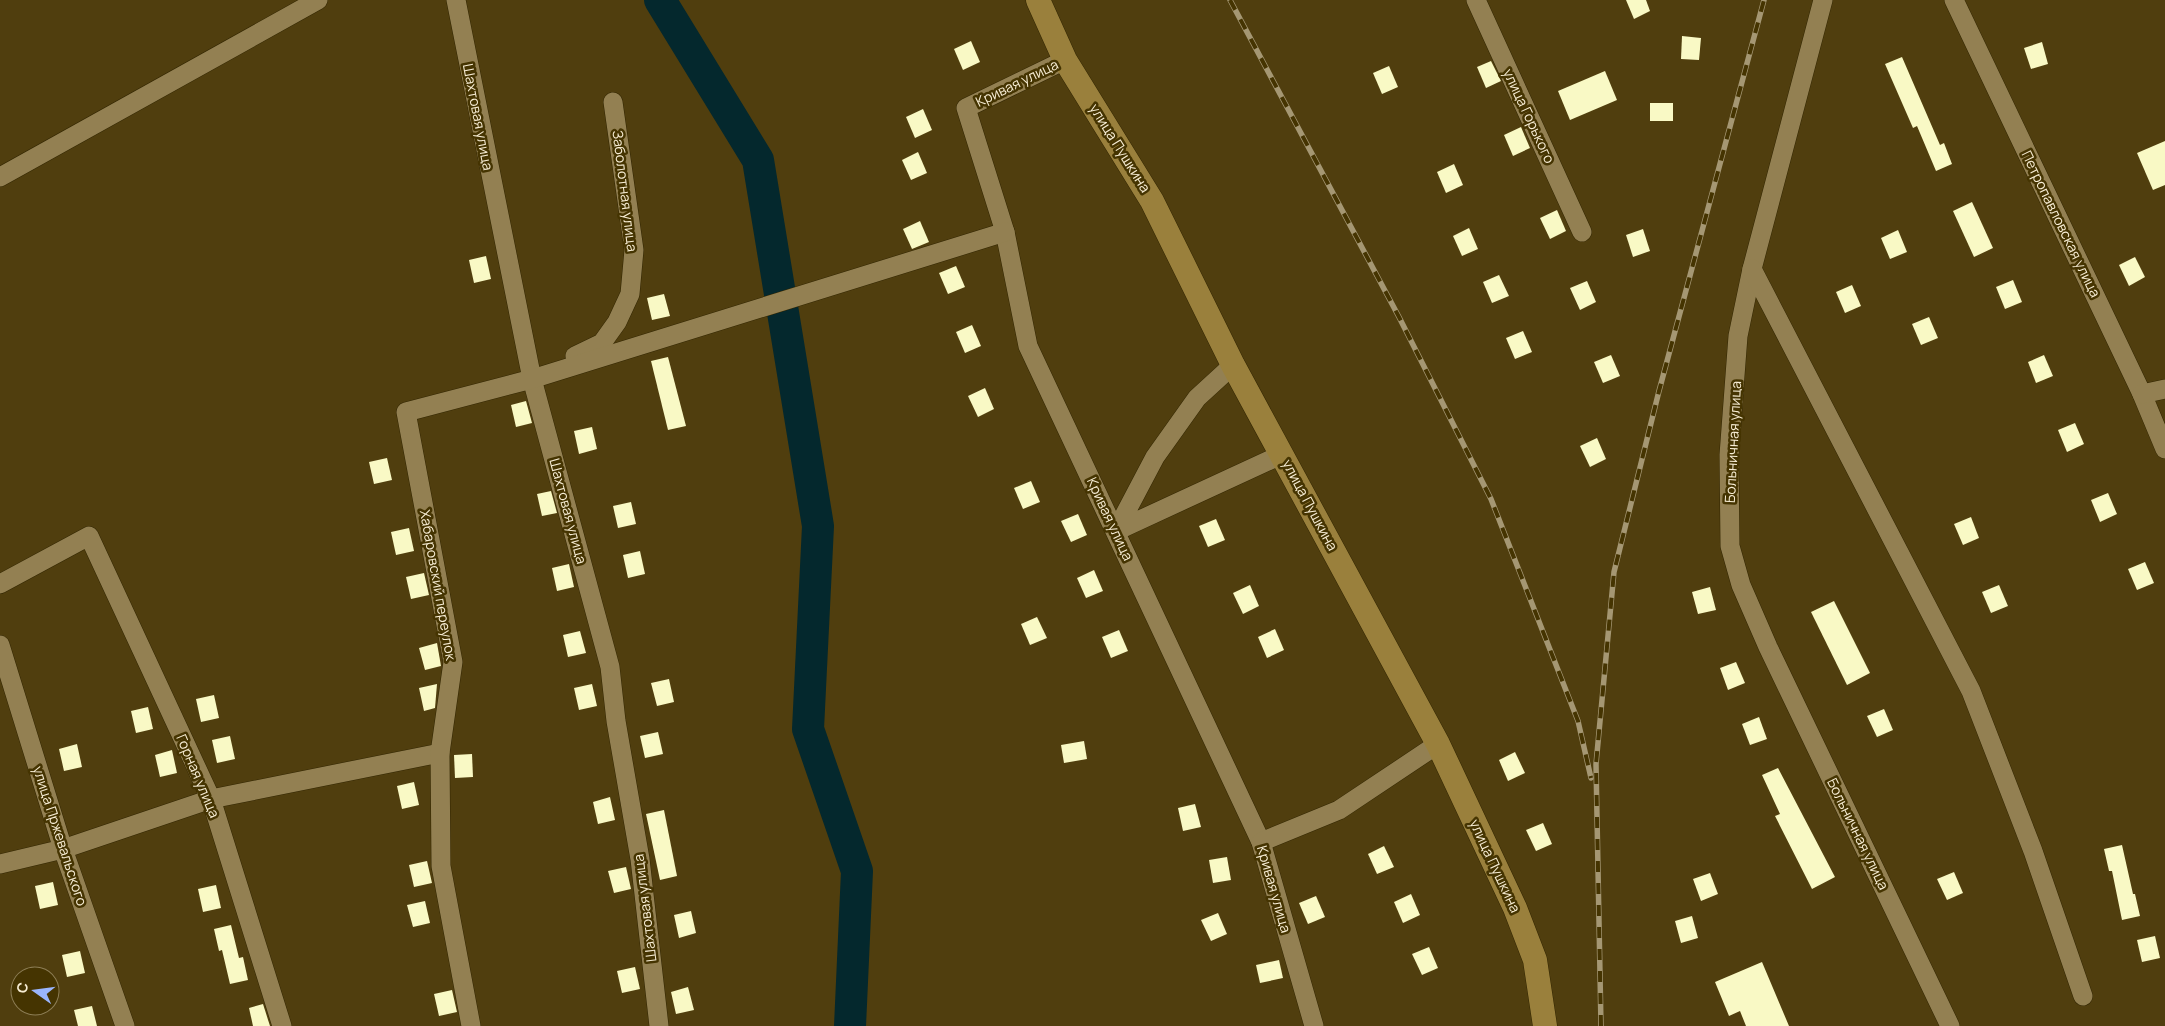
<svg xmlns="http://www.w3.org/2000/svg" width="2165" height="1026" viewBox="0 0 2165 1026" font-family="Manrope,sans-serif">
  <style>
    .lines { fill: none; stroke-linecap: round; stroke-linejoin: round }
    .river { stroke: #04282d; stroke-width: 32 }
    .building { fill: #f9f9c5 }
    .minor-casing { stroke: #332602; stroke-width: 20 }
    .major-casing { stroke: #332602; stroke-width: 25 }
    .minor { stroke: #938052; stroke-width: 19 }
    .major { stroke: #9a803c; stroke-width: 24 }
    .rail-casing { stroke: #a59773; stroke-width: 5.5 }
    .rail { stroke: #453401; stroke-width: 4; stroke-dasharray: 11; stroke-linecap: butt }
    .labels { text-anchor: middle; stroke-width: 5; stroke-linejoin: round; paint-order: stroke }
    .street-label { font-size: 14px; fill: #f8eed5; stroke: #453401 }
  </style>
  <rect width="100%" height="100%" fill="#503e0e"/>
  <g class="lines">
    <polyline class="river" points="660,0 758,160 818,526 808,729 857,871 850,1026"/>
  </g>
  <g class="building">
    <polygon points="1626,0 1646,0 1650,11 1634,19"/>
    <polygon points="1682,36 1701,38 1699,60 1681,59"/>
    <polygon points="971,41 980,62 963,70 954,49"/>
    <polygon points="2042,42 2048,64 2031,69 2024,48"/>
    <polygon points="1902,57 1940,145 1944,143 1952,164 1936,171 1917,126 1913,128 1885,64"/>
    <polygon points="1491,61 1501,81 1486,88 1477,67"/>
    <polygon points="1389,66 1398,87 1382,94 1373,73"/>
    <polygon points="1605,71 1617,100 1570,120 1558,91"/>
    <rect x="1650" y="103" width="23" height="18"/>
    <polygon points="923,109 932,130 915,138 906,117"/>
    <polygon points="1521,127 1530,148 1513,156 1504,135"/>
    <polygon points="2165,141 2165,185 2153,190 2137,153"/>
    <polygon points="918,152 927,173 911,180 902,160"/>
    <polygon points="1454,164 1463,185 1446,193 1437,172"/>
    <polygon points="1972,202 1993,248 1974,257 1953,211"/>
    <polygon points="1557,210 1566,231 1550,239 1540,218"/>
    <polygon points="920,221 929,242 912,249 903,229"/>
    <polygon points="1469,228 1478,249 1462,256 1453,236"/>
    <polygon points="1643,229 1650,251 1633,257 1626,235"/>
    <polygon points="1898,230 1907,252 1890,259 1881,238"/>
    <polygon points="486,256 491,279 474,283 469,260"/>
    <polygon points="2135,257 2145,277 2129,286 2119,265"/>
    <polygon points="956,266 965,287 948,294 939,273"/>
    <polygon points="1499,275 1509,296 1492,303 1483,282"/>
    <polygon points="2013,280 2022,302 2005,309 1996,287"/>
    <polygon points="1587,281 1596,302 1580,310 1570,288"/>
    <polygon points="1852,285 1861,306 1845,313 1836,292"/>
    <polygon points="664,294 670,316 652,320 647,298"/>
    <polygon points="1929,317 1938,338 1921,345 1912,324"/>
    <polygon points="972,325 981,346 965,353 956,332"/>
    <polygon points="1523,331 1532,352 1515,359 1506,338"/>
    <polygon points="1611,355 1620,376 1603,383 1594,362"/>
    <polygon points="2044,355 2053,376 2036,383 2028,362"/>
    <polygon points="668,357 686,426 668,430 651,361"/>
    <polygon points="985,388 994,409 978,417 968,396"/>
    <polygon points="526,401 532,423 516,427 511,405"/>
    <polygon points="2075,423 2084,444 2067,452 2058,430"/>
    <polygon points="592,427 597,449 579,454 574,431"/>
    <polygon points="1597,438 1606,459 1590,467 1580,446"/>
    <polygon points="387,458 392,480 374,484 369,462"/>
    <polygon points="1031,481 1040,502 1023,509 1014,488"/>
    <polygon points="551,491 557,513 542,516 537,494"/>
    <polygon points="2108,493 2117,514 2100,522 2091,500"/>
    <polygon points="631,502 636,524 618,528 613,506"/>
    <polygon points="1078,514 1087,535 1071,542 1061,521"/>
    <polygon points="1971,517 1979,538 1963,545 1954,524"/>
    <polygon points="1216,519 1225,540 1208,547 1199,526"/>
    <polygon points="409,528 414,551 396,555 391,532"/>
    <polygon points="640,551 645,574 628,578 623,555"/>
    <polygon points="2145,562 2154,583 2137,590 2128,569"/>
    <polygon points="569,564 574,587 557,591 552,568"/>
    <polygon points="1094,570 1103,591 1086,598 1077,578"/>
    <polygon points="424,573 429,595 411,599 406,577"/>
    <polygon points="1250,585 1259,606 1243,614 1233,593"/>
    <polygon points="1999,585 2008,606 1991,613 1982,592"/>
    <polygon points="1710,587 1716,610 1698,614 1692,592"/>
    <polygon points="1834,601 1870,673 1847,685 1811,612"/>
    <polygon points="1037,617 1047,638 1030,645 1021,624"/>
    <polygon points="1275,629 1284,650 1267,658 1258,637"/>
    <polygon points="1119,630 1128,651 1111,658 1102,637"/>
    <polygon points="580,631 586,653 568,657 563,635"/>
    <polygon points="437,643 441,666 425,670 419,648"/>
    <polygon points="1736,662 1745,683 1728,690 1720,668"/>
    <polygon points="669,679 674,702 657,706 651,683"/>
    <polygon points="437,684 435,708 424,711 419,688"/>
    <polygon points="592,684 597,706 579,710 574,688"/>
    <polygon points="214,695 219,718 201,722 196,699"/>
    <polygon points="148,707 153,729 136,733 131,711"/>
    <polygon points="1884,709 1893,730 1877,737 1867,716"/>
    <polygon points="1759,717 1767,739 1750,745 1742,724"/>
    <polygon points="658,732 663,754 645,758 640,736"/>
    <polygon points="230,736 235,759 217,763 212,740"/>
    <polygon points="1084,741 1087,759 1064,763 1061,745"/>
    <polygon points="77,744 82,767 64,771 59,749"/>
    <polygon points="172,750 177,773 160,777 155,755"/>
    <polygon points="1515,752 1525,773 1508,781 1499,760"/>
    <polygon points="472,754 473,777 455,778 454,755"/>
    <polygon points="1778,768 1835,877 1812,889 1775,816 1780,814 1762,775"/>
    <polygon points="414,782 419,805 402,809 397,786"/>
    <polygon points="610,797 615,820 598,824 593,802"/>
    <polygon points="1195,804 1201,827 1183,831 1178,808"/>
    <polygon points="664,810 677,876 660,880 646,814"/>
    <polygon points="1543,823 1552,844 1536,851 1526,830"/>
    <polygon points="2122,845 2133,894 2135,894 2140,916 2122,920 2112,871 2109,871 2104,849"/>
    <polygon points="1384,846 1394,867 1377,874 1368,854"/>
    <polygon points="1227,857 1231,880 1213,883 1209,860"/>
    <polygon points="427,861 432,883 414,887 409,865"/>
    <polygon points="626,867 631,889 614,893 608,871"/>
    <polygon points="1954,872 1963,893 1947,900 1937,879"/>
    <polygon points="1710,873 1718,894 1701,901 1693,879"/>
    <polygon points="53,882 58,905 40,909 35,886"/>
    <polygon points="216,885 221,908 203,912 198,889"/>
    <polygon points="1411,894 1420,915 1403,923 1394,902"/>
    <polygon points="1316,896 1325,917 1308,924 1299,903"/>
    <polygon points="425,901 430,923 413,927 407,905"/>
    <polygon points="691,911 696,933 679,938 674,915"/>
    <polygon points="1218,913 1227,934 1211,941 1201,920"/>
    <polygon points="1692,916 1698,938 1681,943 1675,921"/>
    <polygon points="231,925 239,958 243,957 248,980 230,984 222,950 219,951 214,929"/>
    <polygon points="2155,936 2160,958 2142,962 2137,940"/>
    <polygon points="1429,947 1438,968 1422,975 1412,954"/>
    <polygon points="80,951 85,973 67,977 62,955"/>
    <polygon points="1279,960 1283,978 1260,983 1256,965"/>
    <polygon points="1762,962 1789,1026 1746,1026 1740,1011 1729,1016 1715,982"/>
    <polygon points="635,967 640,989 622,993 617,971"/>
    <polygon points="688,987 694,1010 676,1014 671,992"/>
    <polygon points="452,990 457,1012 439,1016 434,994"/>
    <polygon points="263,1004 270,1026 253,1026 249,1008"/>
    <polygon points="92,1006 97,1026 78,1026 74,1010"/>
  </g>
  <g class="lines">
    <g class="minor-casing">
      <g id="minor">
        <polyline points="456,0 532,379 610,667 616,721 640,859 659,1026"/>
        <polyline points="1476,0 1582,232"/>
        <polyline points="1823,0 1752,269 1738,336 1729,455 1730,546 1741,585 1768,647 1950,1026"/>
        <polyline points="1954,0 2142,394 2165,449"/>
        <polyline points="1065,60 966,108 1005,232 1028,346 1261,842 1314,1026"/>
        <polyline points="0,177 318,0"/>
        <polyline points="1752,269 1971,691 2033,851 2083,996"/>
        <polyline points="575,356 602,343 617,322 630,294 634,250 613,102"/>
        <polyline points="1233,365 1197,398 1155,457 1116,531 1283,454"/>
        <polyline points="2142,394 2165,389"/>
        <polyline points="0,584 89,536 211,799 282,1026"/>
        <polyline points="0,645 63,849 125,1026"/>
        <polyline points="1261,842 1339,810 1438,744"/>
        <polyline points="0,864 63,849 211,799 440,753"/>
        <polyline points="471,1026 441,866 440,753 453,662 406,412 532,379 1005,232"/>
      </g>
    </g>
    <g class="major-casing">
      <polyline id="major" points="1038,0 1065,60 1152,201 1233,365 1438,744 1515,908 1535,960 1545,1026"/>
    </g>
    <use href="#minor" class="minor"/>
    <use href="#major" class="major"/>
    <g class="rail-casing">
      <g id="rail">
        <polyline points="1230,0 1399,317 1491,499 1578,721 1591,778"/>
        <polyline points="1601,1026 1596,764 1614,572 1659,391 1764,0"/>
      </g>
    </g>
    <use href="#rail" class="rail"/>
  </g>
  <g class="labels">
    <g class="street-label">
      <text transform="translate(1017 83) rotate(-26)" y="5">Кривая улица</text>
      <text transform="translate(1529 116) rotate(65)" y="5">улица Горького</text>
      <text transform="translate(478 117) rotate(79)" y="5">Шахтовая улица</text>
      <text transform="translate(1120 148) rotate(58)" y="5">улица Пушкина</text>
      <text transform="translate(625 191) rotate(83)" y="5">Заболотная улица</text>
      <text transform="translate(2061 224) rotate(64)" y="5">Петропавловская улица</text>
      <text transform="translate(1733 442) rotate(-87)" y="5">Больничная улица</text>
      <text transform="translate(1310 505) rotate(62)" y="5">улица Пушкина</text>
      <text transform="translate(568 511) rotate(75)" y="5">Шахтовая улица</text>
      <text transform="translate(1110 519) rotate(65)" y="5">Кривая улица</text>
      <text transform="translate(438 585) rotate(80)" y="5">Хабаровский переулок</text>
      <text transform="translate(198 776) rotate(67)" y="5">Горная улица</text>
      <text transform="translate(1858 834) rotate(64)" y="5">Больничная улица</text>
      <text transform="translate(60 836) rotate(72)" y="5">улица Пржевальского</text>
      <text transform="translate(1495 866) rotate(65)" y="5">улица Пушкина</text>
      <text transform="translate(1274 889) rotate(74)" y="5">Кривая улица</text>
      <text transform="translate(645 908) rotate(-97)" y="5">Шахтовая улица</text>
    </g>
  </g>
  <g transform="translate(35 991) rotate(284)"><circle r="24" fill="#453401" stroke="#8d7e56"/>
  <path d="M0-4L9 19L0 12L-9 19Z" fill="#9ab5fd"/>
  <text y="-8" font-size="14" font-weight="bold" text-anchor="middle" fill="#f8eed5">С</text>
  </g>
</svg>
